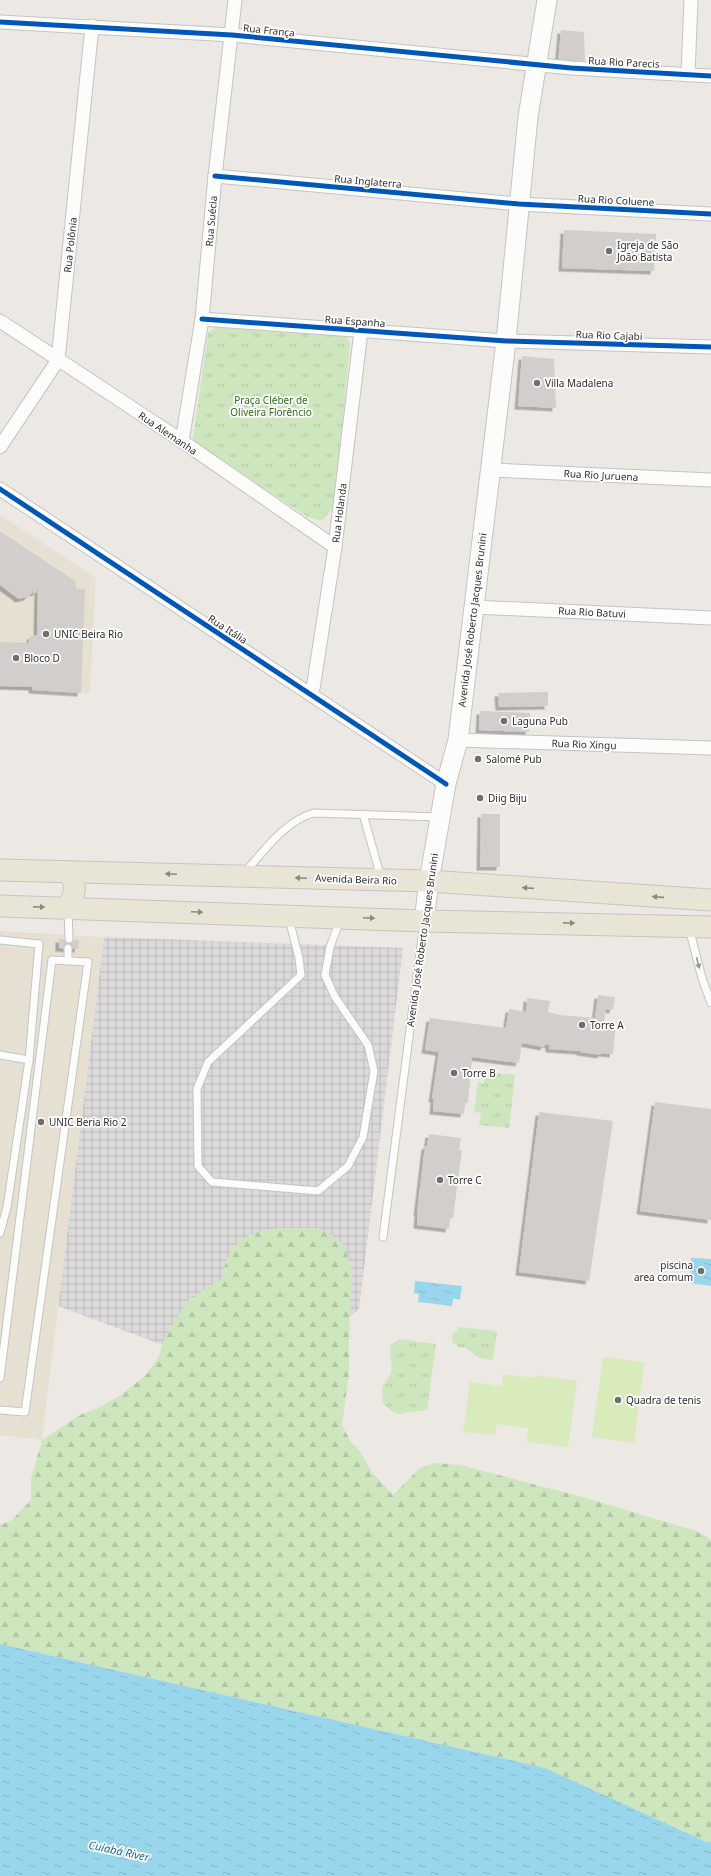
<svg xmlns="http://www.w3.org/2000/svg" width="711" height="1876" viewBox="0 0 711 1876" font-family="'Noto Sans',sans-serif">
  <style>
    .industrial { fill: url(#industrial-grid) }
    .education { fill: #e6e0d3 }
    .forest { fill: url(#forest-firs) }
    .park { fill: url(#park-tufts) }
    .pitch { fill: #d9eabb }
    .water { fill: url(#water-ripples) }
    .building { fill: #d1cecb; filter: url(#shadow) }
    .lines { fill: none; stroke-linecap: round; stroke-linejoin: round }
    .service-casing { stroke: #c5c4c5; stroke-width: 9 }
    .minor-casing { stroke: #c5c4c5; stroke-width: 15 }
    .secondary-casing { stroke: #c5c4c5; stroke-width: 21 }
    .primary-casing { stroke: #c6c5c4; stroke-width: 23 }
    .service { stroke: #fcfcfb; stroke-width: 7 }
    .minor { stroke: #fcfcfb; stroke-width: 13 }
    .secondary { stroke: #fcfcfb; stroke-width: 19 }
    .primary { stroke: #e8e4d6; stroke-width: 21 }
    .cycleway-casing { stroke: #fff; stroke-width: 8 }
    .cycleway { stroke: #0057b8; stroke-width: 5 }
    .oneway { fill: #8b8982 }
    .oneway2 { fill: #959594 }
    .poi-dot { fill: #706f6e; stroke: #fff; stroke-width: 1.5 }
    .labels { text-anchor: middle; stroke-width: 3.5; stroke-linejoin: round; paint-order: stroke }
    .street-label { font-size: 10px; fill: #2e2e2e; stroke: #fff }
    .poi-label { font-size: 10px; fill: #2e2e2e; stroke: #fff; text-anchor: start }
    .park-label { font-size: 10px; fill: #2c6e1b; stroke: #fff }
    .water-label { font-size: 11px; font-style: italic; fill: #0d6fa3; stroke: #fff }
  </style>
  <defs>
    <pattern id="industrial-grid" width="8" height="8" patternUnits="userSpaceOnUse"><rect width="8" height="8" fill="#dcd9db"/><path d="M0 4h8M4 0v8" fill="none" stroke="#bdbbbc"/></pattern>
    <pattern id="forest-firs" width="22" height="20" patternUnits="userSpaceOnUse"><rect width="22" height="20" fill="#cee6be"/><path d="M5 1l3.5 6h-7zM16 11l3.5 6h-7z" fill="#b1c6a4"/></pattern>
    <pattern id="park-tufts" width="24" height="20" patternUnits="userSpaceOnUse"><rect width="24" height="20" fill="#cee6be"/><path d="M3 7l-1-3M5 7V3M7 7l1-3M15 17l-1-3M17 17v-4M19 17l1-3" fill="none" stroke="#b1c6a4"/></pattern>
    <pattern id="water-ripples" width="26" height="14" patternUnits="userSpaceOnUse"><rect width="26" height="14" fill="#99d6ec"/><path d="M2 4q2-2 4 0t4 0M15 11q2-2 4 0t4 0" fill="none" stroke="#84b8cb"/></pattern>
    <filter id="shadow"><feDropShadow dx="-3.5" dy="3.5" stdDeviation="0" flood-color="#0004"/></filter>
  </defs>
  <rect width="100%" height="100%" fill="#ece8e4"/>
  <polygon class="industrial" points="104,937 403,948 359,1309 268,1384 58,1306"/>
  <g class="education">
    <polygon points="0,515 96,578 90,693 0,689"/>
    <polygon points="0,931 104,937 42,1440 0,1435"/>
  </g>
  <path class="forest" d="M278,1228H318L329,1233L343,1244L352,1270L349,1335V1374L342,1425L350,1441L361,1453L371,1471L393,1495L420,1468L436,1463L460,1465L586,1498L696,1531L711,1539V1844L545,1768L0,1644V1525L12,1520L31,1500V1479L42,1440L80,1415L100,1407L121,1395L147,1374L159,1356L165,1336L189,1299L222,1278C229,1241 243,1234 278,1228Z"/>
  <g class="park">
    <polygon points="217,326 341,334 347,337 350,344 335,505 322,521 308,517 200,447 193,439 208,333"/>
    <polygon points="485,1072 515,1075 509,1128 479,1125 481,1113 474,1112 478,1082 484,1083"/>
    <polygon points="459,1327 497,1331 493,1360 480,1358 466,1348 459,1347 453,1343 452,1336"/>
    <path d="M400,1339L436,1344L427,1410L398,1414L392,1412L383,1403L382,1386C385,1382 389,1378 391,1373C395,1360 382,1346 400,1339Z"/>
  </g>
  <g class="pitch">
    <polygon points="603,1357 644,1362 634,1443 592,1437"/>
    <polygon points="503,1374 535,1378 536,1375 577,1381 568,1447 527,1442 528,1428 497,1424 495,1435 463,1432 470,1382 502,1386"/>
  </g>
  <g class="water">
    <polygon points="691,1258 711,1259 711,1286 690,1283"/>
    <polygon points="415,1281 462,1286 460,1299 453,1299 452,1306 418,1302 419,1294 414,1293"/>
    <polygon points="0,1644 545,1768 711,1844 711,1876 0,1876"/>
  </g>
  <g class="building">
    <polygon points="561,30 584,32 585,65 558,64"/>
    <polygon points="564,230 656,234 654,271 562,268"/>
    <polygon points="522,356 554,359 556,408 518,406"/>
    <polygon points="0,531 75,581 77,589 85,589 81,693 32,690 32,687 0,686 0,642 28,643 31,636 37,635 38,588 36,593 33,592 27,597 19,599 0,585"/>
    <polygon points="548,692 548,706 499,707 498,693"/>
    <polygon points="480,711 530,713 529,732 479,730"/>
    <polygon points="481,814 500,814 500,867 480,867"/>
    <polygon points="59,939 79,940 78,949 59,948"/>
    <polygon points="598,995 615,997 613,1010 606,1009 604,1023 616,1024 613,1054 601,1053 601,1055 580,1052 580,1051 549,1049 549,1045 545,1044 544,1047 522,1043 519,1063 472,1057 468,1103 465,1103 464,1114 433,1111 434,1099 432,1099 439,1052 425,1050 430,1018 506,1028 509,1009 526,1012 527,998 550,1001 548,1012 559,1015 595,1018"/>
    <polygon points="655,1102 711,1109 711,1220 640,1211"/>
    <polygon points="539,1112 613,1121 589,1281 519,1272"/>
    <polygon points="429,1134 461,1138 459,1150 462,1150 453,1218 450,1218 449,1229 417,1225 418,1213 417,1213 425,1146 427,1146"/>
  </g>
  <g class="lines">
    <g class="service-casing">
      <g id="service">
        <polyline points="363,814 381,878"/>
        <path d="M245,872C265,850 285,821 314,813L440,817"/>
        <polyline points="68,910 69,939"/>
        <polyline points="289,919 299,958 301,975 208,1062 197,1089 198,1166 212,1182 318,1191 348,1166 363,1137 374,1071 368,1045 335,997 325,975 330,947 340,920"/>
        <polyline points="689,928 702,978 711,1003"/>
        <polyline points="0,940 39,944 29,1060 7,1207 0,1233"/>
        <polyline points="68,961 68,948"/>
        <polyline points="0,1055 29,1060"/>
        <polyline points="383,1237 424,922"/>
        <polyline points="0,1378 52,960 88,962 25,1412 0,1410"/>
      </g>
    </g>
    <g class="minor-casing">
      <g id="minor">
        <polyline points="0,22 232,35 571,68 711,76"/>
        <polyline points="688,75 691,0"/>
        <polyline points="215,176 519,204 711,214"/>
        <polyline points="202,319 506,341 711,347"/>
        <polyline points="0,321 182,441 335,547"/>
        <polyline points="182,441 202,319 215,176 235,0"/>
        <polyline points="0,447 58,360 92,26"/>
        <polyline points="491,470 711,480"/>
        <polyline points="0,489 446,784"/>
        <polyline points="474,607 711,618"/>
        <polyline points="312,695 335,547 361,331"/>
        <polyline points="458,740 711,748"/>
      </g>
    </g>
    <g class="secondary-casing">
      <polyline id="secondary" points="424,921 429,881 446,784 458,740 506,341 528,117 547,0"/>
    </g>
    <g class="primary-casing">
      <g id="primary">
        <polyline points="0,870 429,881 711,900"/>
        <polyline points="0,906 424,921 711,927"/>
        <path d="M68,908C75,893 78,885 68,872"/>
      </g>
    </g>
    <use href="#service" class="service"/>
    <use href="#minor" class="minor"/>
    <use href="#secondary" class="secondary"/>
    <use href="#primary" class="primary"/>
    <g class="cycleway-casing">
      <g id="cycleway">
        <polyline points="0,22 232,35 571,68 711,76"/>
        <polyline points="215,176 519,204 711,214"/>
        <polyline points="202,319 506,341 711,347"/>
        <polyline points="0,489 446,784"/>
      </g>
    </g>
    <use href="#cycleway" class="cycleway"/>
  </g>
  <defs><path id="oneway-solid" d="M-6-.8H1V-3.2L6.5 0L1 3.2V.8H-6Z"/></defs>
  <g class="oneway">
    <use href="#oneway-solid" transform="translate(171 874) rotate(-178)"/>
    <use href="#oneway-solid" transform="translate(301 878) rotate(-178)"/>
    <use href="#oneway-solid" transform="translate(528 888) rotate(-176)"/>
    <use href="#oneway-solid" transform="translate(658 897) rotate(-176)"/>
    <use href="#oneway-solid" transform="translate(39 907) rotate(1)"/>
    <use href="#oneway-solid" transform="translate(197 912) rotate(2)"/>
    <use href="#oneway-solid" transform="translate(369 918) rotate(2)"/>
    <use href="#oneway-solid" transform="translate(569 923) rotate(1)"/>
  </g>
  <use class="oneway2" href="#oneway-solid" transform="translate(698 963) rotate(76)"/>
  <g class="poi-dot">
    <circle cx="609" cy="251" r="4"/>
    <circle cx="537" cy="383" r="4"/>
    <circle cx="46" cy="634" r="4"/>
    <circle cx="16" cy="658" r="4"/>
    <circle cx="504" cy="721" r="4"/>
    <circle cx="478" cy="759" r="4"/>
    <circle cx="480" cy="798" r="4"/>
    <circle cx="582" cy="1025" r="4"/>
    <circle cx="454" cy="1073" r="4"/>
    <circle cx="41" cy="1122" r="4"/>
    <circle cx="440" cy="1180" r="4"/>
    <circle cx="701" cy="1271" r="4"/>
    <circle cx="618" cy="1400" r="4"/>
  </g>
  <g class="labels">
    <g class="street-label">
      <text transform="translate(269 30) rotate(6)" y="4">Rua França</text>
      <text transform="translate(624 62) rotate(3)" y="4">Rua Rio Parecis</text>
      <text transform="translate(368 181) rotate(5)" y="4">Rua Inglaterra</text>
      <text transform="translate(616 200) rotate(3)" y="4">Rua Rio Coluene</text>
      <text transform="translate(211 221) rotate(-85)" y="4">Rua Suécia</text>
      <text transform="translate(70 245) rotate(-84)" y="4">Rua Polônia</text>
      <text transform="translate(355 321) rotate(4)" y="4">Rua Espanha</text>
      <text transform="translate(609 335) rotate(2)" y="4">Rua Rio Cajabi</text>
      <text transform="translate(168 433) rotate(34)" y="4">Rua Alemanha</text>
      <text transform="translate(601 475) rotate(3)" y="4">Rua Rio Juruena</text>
      <text transform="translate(339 513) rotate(-83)" y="4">Rua Holanda</text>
      <text transform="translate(592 612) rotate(3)" y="4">Rua Rio Batuvi</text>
      <text transform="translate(472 620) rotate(-83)" y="4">Avenida José Roberto Jacques Brunini</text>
      <text transform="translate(228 629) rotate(33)" y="4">Rua Itália</text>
      <text transform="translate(584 744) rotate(2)" y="4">Rua Rio Xingu</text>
      <text transform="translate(356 879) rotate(2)" y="4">Avenida Beira Rio</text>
      <text transform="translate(422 940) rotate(-82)" y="4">Avenida José Roberto Jacques Brunini</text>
    </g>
    <g class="poi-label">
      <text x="617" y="249">Igreja de São<tspan x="617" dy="12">João Batista</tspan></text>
      <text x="545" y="387">Villa Madalena</text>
      <text x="54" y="638">UNIC Beira Rio</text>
      <text x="24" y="662">Bloco D</text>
      <text x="512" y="725">Laguna Pub</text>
      <text x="486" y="763">Salomé Pub</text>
      <text x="488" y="802">Diig Biju</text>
      <text x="590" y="1029">Torre A</text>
      <text x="462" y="1077">Torre B</text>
      <text x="49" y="1126">UNIC Beria Rio 2</text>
      <text x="448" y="1184">Torre C</text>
      <text x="693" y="1269" text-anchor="end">piscina<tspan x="693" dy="12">area comum</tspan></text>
      <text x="626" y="1404">Quadra de tenis</text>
    </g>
    <g class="park-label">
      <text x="271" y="404">Praça Cléber de<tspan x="271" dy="12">Oliveira Florêncio</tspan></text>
    </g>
    <g class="water-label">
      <text transform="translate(119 1851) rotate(12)" y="4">Cuiabá River</text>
    </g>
  </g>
</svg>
